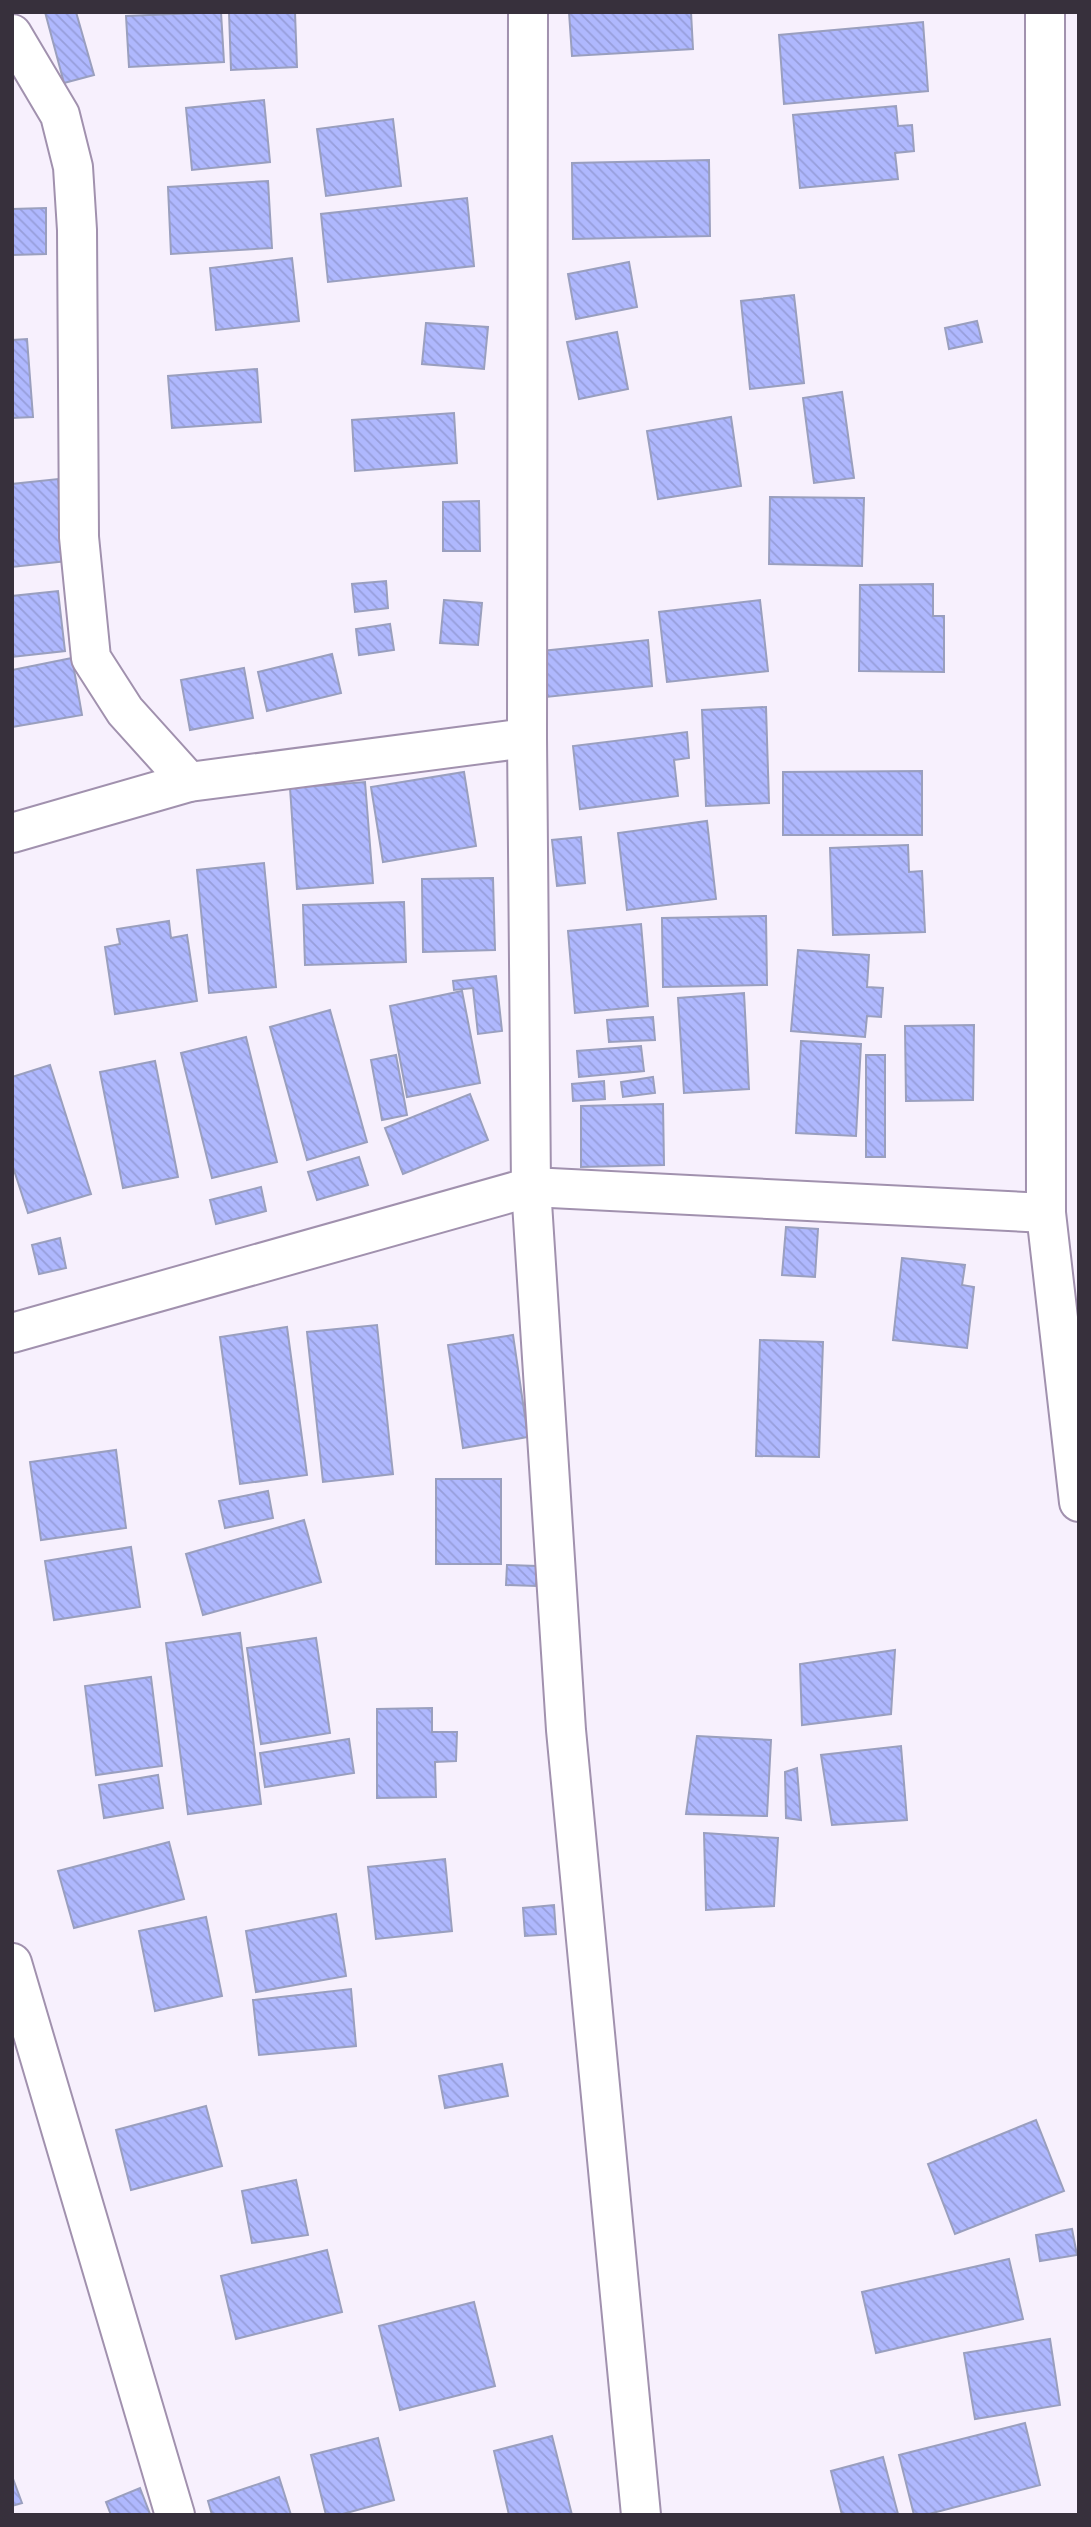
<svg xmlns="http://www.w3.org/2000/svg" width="1091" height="2527" viewBox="0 0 1091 2527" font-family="Bitter,serif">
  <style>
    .building { fill: url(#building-back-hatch); stroke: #9a9fbe; stroke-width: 2 }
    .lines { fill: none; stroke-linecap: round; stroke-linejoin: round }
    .minor-casing { stroke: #a191ae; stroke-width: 42 }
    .minor { stroke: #fff; stroke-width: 38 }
  </style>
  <defs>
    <pattern id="building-back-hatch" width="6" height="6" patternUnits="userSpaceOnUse" patternTransform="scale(1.75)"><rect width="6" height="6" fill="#afb8fe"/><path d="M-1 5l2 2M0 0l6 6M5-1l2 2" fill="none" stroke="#979edb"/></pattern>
  </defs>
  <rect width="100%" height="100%" fill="#f7f0fd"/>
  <g class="building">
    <polygon points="45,12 76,12 94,75 64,83"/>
    <polygon points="221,12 224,62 129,67 126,16"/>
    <polygon points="229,12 295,12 297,67 231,70"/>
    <polygon points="569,12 691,12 693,49 572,56"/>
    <polygon points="923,22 928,91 784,104 779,35"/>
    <polygon points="264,100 270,162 192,170 186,108"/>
    <polygon points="896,106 898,126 912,125 914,151 895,153 898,179 800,188 793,115"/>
    <polygon points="393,119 401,186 326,196 317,129"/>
    <polygon points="709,160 710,236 573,239 572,163"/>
    <polygon points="268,181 272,248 171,254 168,187"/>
    <polygon points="467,198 474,266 328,282 321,214"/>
    <polygon points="46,208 46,254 12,255 12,209"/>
    <polygon points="292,258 299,321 216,330 210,268"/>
    <polygon points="629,262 637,307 576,319 568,274"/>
    <polygon points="794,295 804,383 750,389 741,301"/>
    <polygon points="977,321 982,342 949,349 945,328"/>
    <polygon points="426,323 488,327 484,369 422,364"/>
    <polygon points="617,332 628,389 579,399 567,342"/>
    <polygon points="27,339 33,417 12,418 12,340"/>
    <polygon points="257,369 261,422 172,428 168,376"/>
    <polygon points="842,392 854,478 814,483 803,398"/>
    <polygon points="454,413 457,463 355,471 352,420"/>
    <polygon points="731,417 741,486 658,499 647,431"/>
    <polygon points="58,479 67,561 12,567 12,484"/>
    <polygon points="770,497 864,498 862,566 769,564"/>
    <polygon points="479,501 480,551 443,551 443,502"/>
    <polygon points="386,581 388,608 355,612 352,584"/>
    <polygon points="933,584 933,616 944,616 944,672 859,671 860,585"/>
    <polygon points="58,591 65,651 12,657 12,596"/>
    <polygon points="444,600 482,603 478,645 440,643"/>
    <polygon points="760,600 768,671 667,682 659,612"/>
    <polygon points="390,624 394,650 359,655 356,629"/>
    <polygon points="648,640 652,686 546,697 542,651"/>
    <polygon points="332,654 341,693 267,711 258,672"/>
    <polygon points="72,658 82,715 12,727 12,670"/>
    <polygon points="244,668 253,718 190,730 181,680"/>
    <polygon points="766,707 769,803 706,806 702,710"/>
    <polygon points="687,732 689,758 674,760 678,796 580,809 573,746"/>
    <polygon points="922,771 922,835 783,835 783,772"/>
    <polygon points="464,772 476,846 383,862 371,787"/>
    <polygon points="365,782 373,883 297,889 290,788"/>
    <polygon points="707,821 716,899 627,910 618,833"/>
    <polygon points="581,837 585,883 557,886 552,840"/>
    <polygon points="908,845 909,872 922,871 925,932 833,935 830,848"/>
    <polygon points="264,863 276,987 209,993 197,870"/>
    <polygon points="493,878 495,950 423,952 422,879"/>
    <polygon points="404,902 406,962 305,965 303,905"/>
    <polygon points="766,916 767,985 663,987 662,918"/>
    <polygon points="169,921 171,938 187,935 197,1001 115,1014 105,947 120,944 117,929"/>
    <polygon points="641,924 648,1006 575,1013 568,931"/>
    <polygon points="798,950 869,955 867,987 883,988 881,1017 867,1016 865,1037 791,1031"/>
    <polygon points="496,976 502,1031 478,1034 473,988 454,990 453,981"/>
    <polygon points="462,991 480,1083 407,1097 390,1006"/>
    <polygon points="744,993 749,1089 684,1093 678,998"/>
    <polygon points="330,1010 367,1142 307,1160 270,1027"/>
    <polygon points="653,1017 655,1040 609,1042 607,1020"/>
    <polygon points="974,1025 973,1100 906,1101 905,1026"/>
    <polygon points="246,1037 277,1162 212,1178 181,1053"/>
    <polygon points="801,1041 861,1044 856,1136 796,1133"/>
    <polygon points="641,1046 644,1071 579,1077 577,1051"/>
    <polygon points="396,1055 407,1115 382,1120 371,1060"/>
    <rect x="866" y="1055" width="19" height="102"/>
    <polygon points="155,1061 178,1177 123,1188 100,1072"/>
    <polygon points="50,1065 91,1194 28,1213 12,1164 12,1077"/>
    <polygon points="653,1077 655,1093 623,1097 621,1082"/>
    <polygon points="604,1081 605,1099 573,1101 572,1084"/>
    <polygon points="470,1094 488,1140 403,1174 385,1128"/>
    <polygon points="663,1104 664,1165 581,1167 581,1106"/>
    <polygon points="359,1157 368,1185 317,1200 308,1172"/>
    <polygon points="261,1187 266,1211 216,1224 210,1200"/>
    <polygon points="786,1227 818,1229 815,1277 782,1275"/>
    <polygon points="60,1238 66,1268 39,1274 32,1245"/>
    <polygon points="902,1258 965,1265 962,1285 974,1287 967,1348 893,1340"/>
    <polygon points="377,1325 393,1474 323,1482 307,1332"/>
    <polygon points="287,1327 307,1475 240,1484 220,1337"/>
    <polygon points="513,1335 528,1437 463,1448 448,1345"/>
    <polygon points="760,1340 823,1342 819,1457 756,1456"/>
    <polygon points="116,1450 126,1528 41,1540 30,1462"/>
    <rect x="436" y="1479" width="65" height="85"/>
    <polygon points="268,1491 273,1518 225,1528 219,1501"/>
    <polygon points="304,1520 321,1582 203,1615 186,1554"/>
    <polygon points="131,1547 140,1607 54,1620 45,1561"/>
    <polygon points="507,1565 537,1566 536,1586 506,1585"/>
    <polygon points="240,1633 261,1804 188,1814 166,1643"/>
    <polygon points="316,1638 330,1733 261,1744 247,1648"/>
    <polygon points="895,1650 891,1714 802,1725 800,1664"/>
    <polygon points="151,1677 162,1766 96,1775 85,1686"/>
    <polygon points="432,1708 432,1732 457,1732 456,1761 435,1762 436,1797 377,1798 377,1709"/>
    <polygon points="697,1736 771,1740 767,1816 686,1814"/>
    <polygon points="349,1739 354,1773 265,1787 260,1753"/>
    <polygon points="901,1746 907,1820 832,1825 821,1755"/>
    <polygon points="797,1768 801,1820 786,1818 785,1772"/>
    <polygon points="158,1775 163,1808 104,1818 99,1785"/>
    <polygon points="704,1833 778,1838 774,1906 706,1910"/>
    <polygon points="169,1842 184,1899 74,1928 58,1871"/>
    <polygon points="445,1859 452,1931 376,1939 368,1867"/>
    <polygon points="554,1905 556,1934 525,1936 523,1908"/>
    <polygon points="336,1914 346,1976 256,1992 246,1931"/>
    <polygon points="206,1917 222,1996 155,2011 139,1931"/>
    <polygon points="351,1989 356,2046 259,2055 253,2000"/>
    <polygon points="502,2064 508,2096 445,2108 439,2076"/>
    <polygon points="206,2106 222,2166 131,2190 116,2130"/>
    <polygon points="1036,2120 1064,2191 955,2234 928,2164"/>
    <polygon points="296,2180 308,2235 252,2243 242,2191"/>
    <polygon points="1072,2229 1077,2255 1040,2261 1036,2235"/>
    <polygon points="327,2250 342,2312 236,2339 221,2276"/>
    <polygon points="1009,2259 1023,2319 876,2353 862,2292"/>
    <polygon points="474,2302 495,2386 400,2410 379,2326"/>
    <polygon points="1050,2339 1060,2405 975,2419 964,2353"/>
    <polygon points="1025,2423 1040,2485 925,2515 914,2515 899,2455"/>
    <polygon points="552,2436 572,2515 509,2515 494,2451"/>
    <polygon points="378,2438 394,2500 339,2515 326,2515 311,2455"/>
    <polygon points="883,2457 898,2514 842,2515 831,2471"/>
    <polygon points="12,2476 22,2503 12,2506"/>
    <polygon points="279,2477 291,2515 212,2515 208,2501"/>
    <polygon points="140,2488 150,2514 111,2515 106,2502"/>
  </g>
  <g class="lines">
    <g class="minor-casing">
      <g id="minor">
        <polyline points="528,12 527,738 531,1187 566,1730 641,2515"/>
        <polyline points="1045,12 1046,1213 1079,1502"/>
        <polyline points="12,34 60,115 73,167 77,230 79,537 91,658 125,711 189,782"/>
        <polyline points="12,833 189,782 527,738"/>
        <polyline points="12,1333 531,1187 1046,1213"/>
        <polyline points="12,1963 175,2515"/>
      </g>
    </g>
    <use href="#minor" class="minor"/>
  </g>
  <rect width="1091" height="2527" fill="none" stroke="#37303c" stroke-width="28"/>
</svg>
